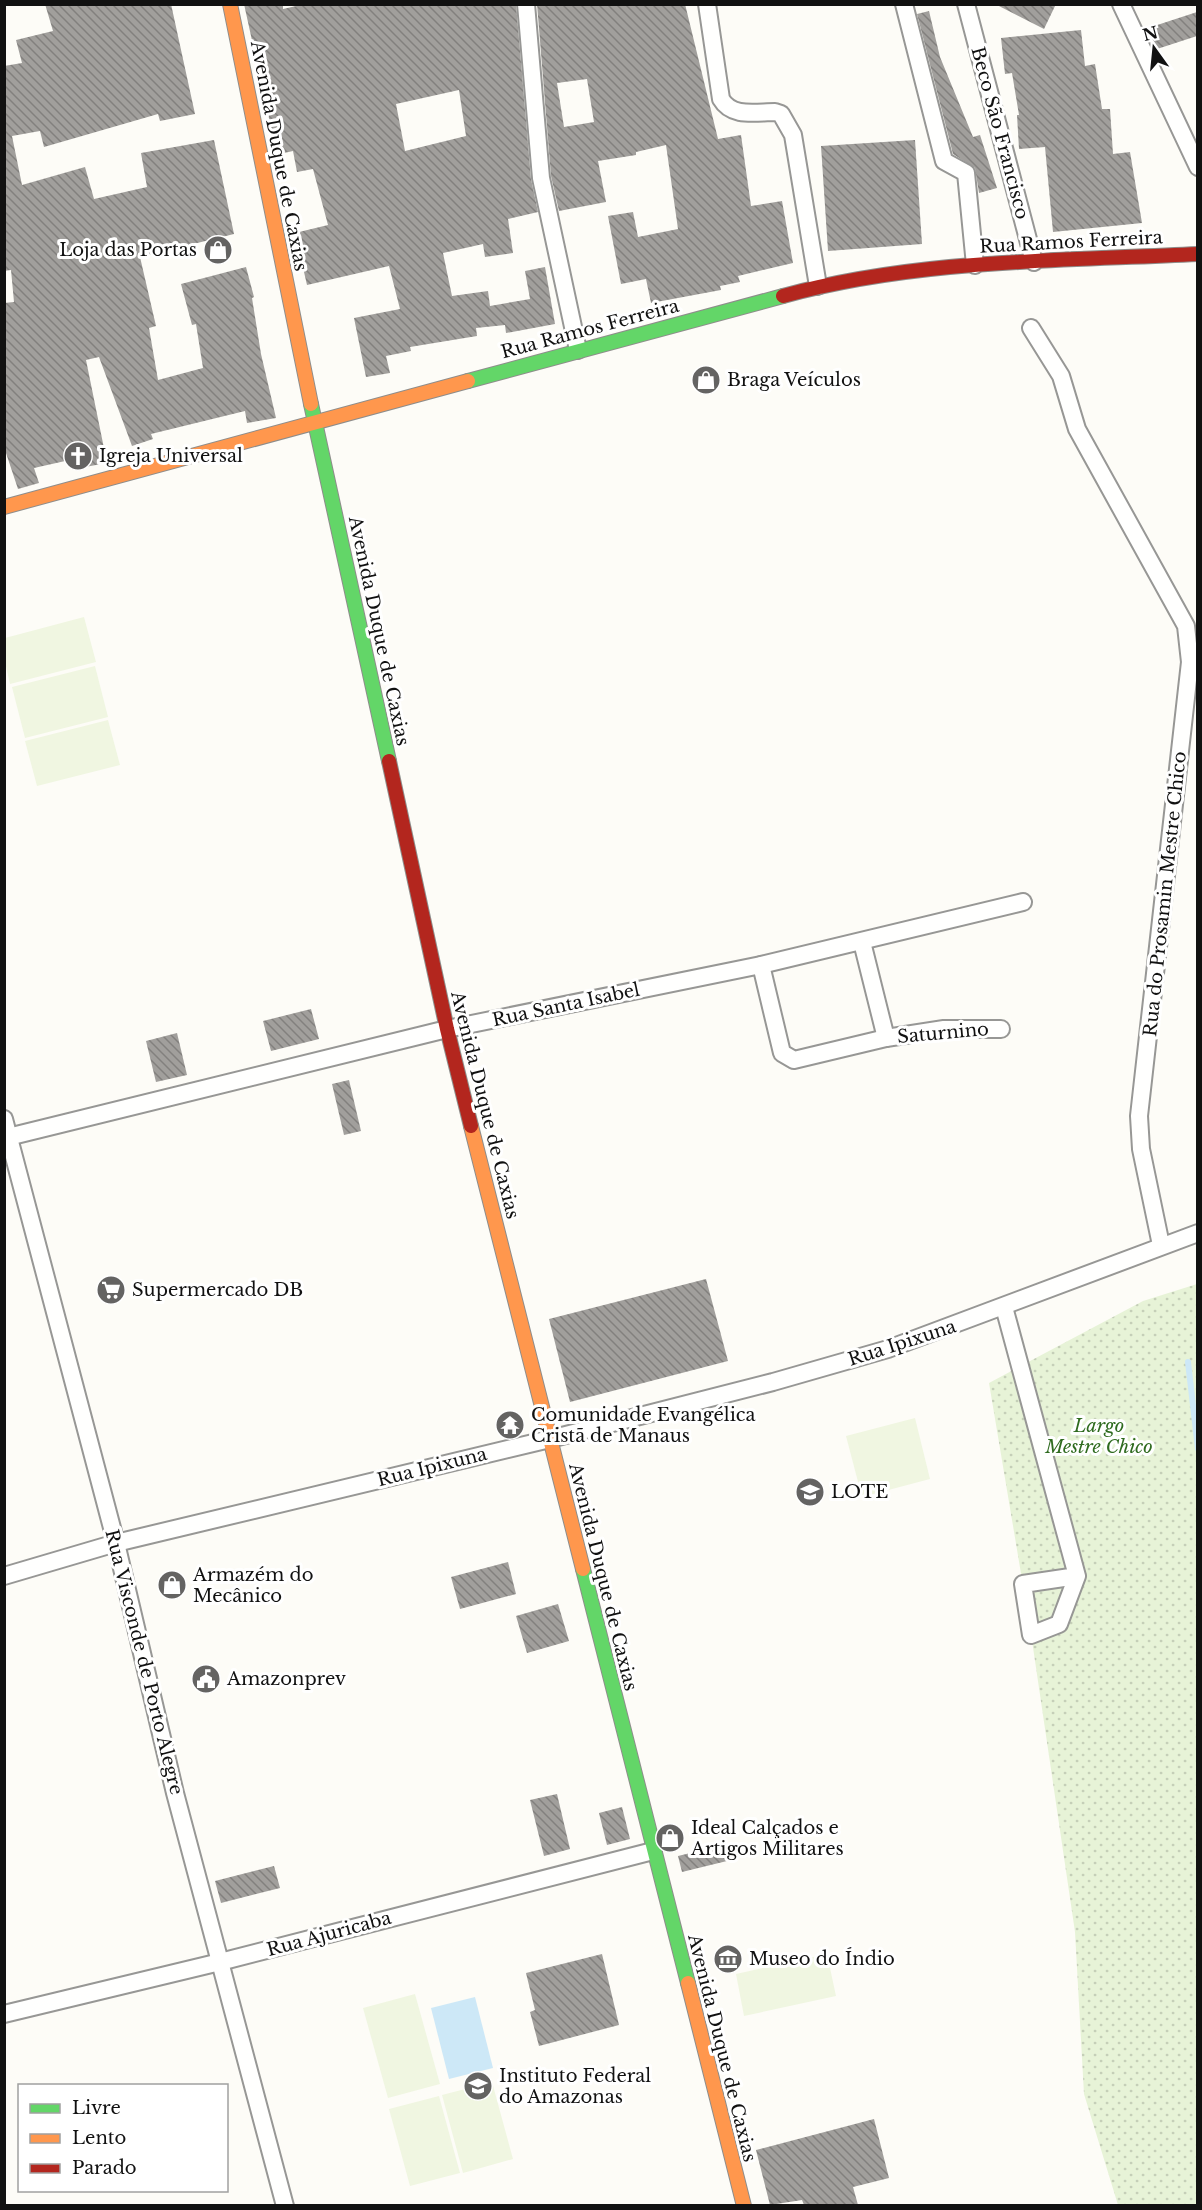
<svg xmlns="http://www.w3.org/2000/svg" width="1202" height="2210" viewBox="0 0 1202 2210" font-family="'Libre Baskerville',serif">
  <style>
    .park { fill: url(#park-dots) }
    .pitch { fill: #f0f6e1 }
    .water { fill: #cde8f7 }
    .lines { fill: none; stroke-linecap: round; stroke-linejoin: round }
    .stream { stroke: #cde8f7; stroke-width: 6 }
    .building { fill: url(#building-back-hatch); fill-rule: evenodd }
    .street-casing { stroke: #979795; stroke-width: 20 }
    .fast-casing { stroke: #8e8d8b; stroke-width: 16 }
    .slow-casing { stroke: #8e8d8b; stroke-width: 16 }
    .jam-casing { stroke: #8e8d8b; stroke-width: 16 }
    .street { stroke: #fffffe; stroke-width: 16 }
    .fast { stroke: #63d668; stroke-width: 14 }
    .slow { stroke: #ff974d; stroke-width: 14 }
    .jam { stroke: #b3261e; stroke-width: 14 }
    .labels { text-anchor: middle; stroke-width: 6; stroke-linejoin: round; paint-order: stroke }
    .street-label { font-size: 18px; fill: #111; stroke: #fff }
    .poi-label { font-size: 18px; fill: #111; stroke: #fff; text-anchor: start }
    .park-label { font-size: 18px; font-style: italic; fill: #2f6b1f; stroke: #fff }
  </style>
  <defs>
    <pattern id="park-dots" width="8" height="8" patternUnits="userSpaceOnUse" patternTransform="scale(1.5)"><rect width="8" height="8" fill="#e7f3d7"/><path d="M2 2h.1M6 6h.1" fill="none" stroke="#c5cfb8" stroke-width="1.8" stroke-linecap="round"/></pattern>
    <pattern id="building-back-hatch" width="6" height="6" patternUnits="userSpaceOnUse" patternTransform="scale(1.5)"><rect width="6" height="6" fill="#a19f9c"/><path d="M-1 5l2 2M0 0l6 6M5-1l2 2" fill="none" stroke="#82807e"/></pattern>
  </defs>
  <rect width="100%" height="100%" fill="#fdfcf7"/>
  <polygon class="park" points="1197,1284 1197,2205 1118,2205 1084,2094 1075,1932 1030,1627 989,1383 1143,1301"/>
  <g class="pitch">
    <polygon points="84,617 96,662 10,684 5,662 5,638"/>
    <polygon points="95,666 108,717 25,738 12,687"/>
    <polygon points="108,720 120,765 37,786 25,741"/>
    <polygon points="915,1418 930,1479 862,1497 846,1436"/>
    <polygon points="827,1954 836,1996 744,2016 736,1974"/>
    <polygon points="415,1994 440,2084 388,2098 363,2008"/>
    <polygon points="492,2082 513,2159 463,2173 442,2095"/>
    <polygon points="439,2096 460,2173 410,2186 389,2109"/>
  </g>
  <polygon class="water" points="475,1997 493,2068 449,2079 431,2008"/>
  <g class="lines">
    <polyline class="stream" points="1188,1362 1198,1449"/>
  </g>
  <g class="building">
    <polygon points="45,4 171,4 195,114 160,121 158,114 44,147 40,131 12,136 22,185 85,167 94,199 147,187 141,153 214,140 234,234 140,257 156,326 149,328 158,380 203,368 196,324 192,325 181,284 246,267 254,297 252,298 261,354 276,418 247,423 245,411 151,434 153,439 132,446 99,357 86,360 107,463 85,467 83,457 34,468 39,483 18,489 4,447 4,303 14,302 11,270 4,271 4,66 22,63 16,40 53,31"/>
    <path d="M244,4H283V9L305,4H516L531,179L538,212L508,219L513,253L485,257L483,244L443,253L452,296L488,291L490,306L530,299L525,271L545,267L555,324L506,333L505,325L476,328L477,336L410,347L411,351L386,356L390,373L366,377L354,318L400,309L389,266L307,285L295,233L328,225L313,169L297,172L293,151L275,155L270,133L272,132ZM459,90L466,136L405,151L396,104Z"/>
    <path d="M537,4H685L718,139L741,135L751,206L782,201L793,263L738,276L740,282L720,286L721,290L651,303L646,279L621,284L608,216L633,212L638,237L678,229L666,145L636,152V155L598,161L606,202L559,211L551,176ZM587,79L594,122L564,127L557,83Z"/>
    <polygon points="995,4 1056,4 1044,29"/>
    <polygon points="929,11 940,57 973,137 980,135 997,188 979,193 975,168 953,154 917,14"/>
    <polygon points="1197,12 1197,36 1154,50 1145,29"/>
    <polygon points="1081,30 1085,66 1095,64 1102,109 1110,109 1113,154 1130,152 1142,223 1053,232 1045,147 1019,149 1017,115 1019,115 1012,73 1005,74 1001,38"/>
    <polygon points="915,140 922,244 828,251 821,146"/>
    <polygon points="311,1009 319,1039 271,1051 263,1021"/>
    <polygon points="177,1033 187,1075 156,1082 146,1041"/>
    <polygon points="349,1080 361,1131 344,1135 332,1084"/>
    <polygon points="706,1279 728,1361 570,1402 549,1319"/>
    <polygon points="508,1562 516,1594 460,1609 451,1577"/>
    <polygon points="558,1604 569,1641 527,1653 516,1616"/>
    <polygon points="557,1794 570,1849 544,1856 530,1800"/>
    <polygon points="622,1807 630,1839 607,1845 599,1813"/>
    <polygon points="723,1845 727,1861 682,1872 678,1856"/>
    <polygon points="274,1866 280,1888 221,1903 215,1881"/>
    <polygon points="602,1954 619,2025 539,2046 530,2012 535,2010 526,1973"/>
    <polygon points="874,2119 889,2178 853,2187 858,2205 804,2205 802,2200 770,2205 756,2150"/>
  </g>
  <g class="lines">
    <g class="street-casing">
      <g id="street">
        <polyline points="526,4 541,178 578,350"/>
        <path d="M707,4L721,99C732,118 756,112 775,112L781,114L793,135L818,286"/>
        <polyline points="904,4 944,161 966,173 975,265"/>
        <polyline points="966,4 1034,262"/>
        <polyline points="1121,4 1198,167"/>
        <polyline points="1031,328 1061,376 1077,429 1186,626 1190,662 1139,1116 1141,1149 1161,1245"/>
        <polyline points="862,942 886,1038"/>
        <polyline points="761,965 782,1053 794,1060 886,1038 944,1029 1001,1029"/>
        <polyline points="4,1119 116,1543 175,1793 285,2206"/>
        <polyline points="4,1138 447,1029 761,965 1023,902"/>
        <polyline points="1004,1307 1077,1576 1023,1584 1031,1635 1059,1624 1077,1576"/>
        <polyline points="4,1576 116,1543 550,1439 773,1382 888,1349 1198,1233"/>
        <polyline points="4,2014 220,1962 653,1851"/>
      </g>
    </g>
    <g class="fast-casing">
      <g id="fast">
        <polyline points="468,381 783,296"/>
        <polyline points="311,404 389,761"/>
        <polyline points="583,1569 688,1983"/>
      </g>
    </g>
    <g class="slow-casing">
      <g id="slow">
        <polyline points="230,4 311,404"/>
        <polyline points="4,507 468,381"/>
        <polyline points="471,1126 583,1569"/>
        <polyline points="688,1983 744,2206"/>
      </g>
    </g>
    <g class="jam-casing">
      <g id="jam">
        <path d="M783,296C917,259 1060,261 1198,254"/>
        <polyline points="389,761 447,1029 471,1126"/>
      </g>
    </g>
    <use href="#street" class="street"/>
    <use href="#fast" class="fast"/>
    <use href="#slow" class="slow"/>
    <use href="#jam" class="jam"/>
  </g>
  <defs>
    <g id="shop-disc" transform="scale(1.5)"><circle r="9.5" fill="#646362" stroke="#fff"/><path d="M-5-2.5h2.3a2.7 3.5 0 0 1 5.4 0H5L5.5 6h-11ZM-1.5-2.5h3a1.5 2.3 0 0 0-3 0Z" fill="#fff"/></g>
    <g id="church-disc" transform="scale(1.5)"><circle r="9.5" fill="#646362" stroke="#fff"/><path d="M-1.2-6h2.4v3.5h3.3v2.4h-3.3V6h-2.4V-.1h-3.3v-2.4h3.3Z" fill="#fff"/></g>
    <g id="supermarket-disc" transform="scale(1.5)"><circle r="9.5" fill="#646362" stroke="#fff"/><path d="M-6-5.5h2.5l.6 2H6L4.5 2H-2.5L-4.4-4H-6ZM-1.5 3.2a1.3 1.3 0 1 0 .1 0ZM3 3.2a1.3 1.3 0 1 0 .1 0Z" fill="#fff"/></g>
    <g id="temple-disc" transform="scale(1.5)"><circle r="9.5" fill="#646362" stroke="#fff"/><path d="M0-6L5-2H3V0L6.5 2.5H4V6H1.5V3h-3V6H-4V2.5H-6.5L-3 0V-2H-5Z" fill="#fff"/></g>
    <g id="school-disc" transform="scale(1.5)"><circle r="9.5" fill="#646362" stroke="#fff"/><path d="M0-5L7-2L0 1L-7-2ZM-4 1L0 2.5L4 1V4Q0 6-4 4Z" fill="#fff"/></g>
    <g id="civic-disc" transform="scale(1.5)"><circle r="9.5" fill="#646362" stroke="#fff"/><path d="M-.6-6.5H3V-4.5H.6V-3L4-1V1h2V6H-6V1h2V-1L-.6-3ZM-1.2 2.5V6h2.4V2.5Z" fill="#fff"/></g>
    <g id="museum-disc" transform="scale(1.5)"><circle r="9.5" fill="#646362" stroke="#fff"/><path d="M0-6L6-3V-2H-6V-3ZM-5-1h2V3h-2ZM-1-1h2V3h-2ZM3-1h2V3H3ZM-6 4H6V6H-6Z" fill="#fff"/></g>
    <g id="university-disc" transform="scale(1.5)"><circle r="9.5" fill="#646362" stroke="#fff"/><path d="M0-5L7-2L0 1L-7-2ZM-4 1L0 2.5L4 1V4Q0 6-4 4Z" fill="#fff"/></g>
  </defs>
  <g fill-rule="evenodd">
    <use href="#shop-disc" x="218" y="250"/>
    <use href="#shop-disc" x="706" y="380"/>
    <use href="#church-disc" x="78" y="456"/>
    <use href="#supermarket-disc" x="111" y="1290"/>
    <use href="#temple-disc" x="510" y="1425"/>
    <use href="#school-disc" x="810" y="1492"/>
    <use href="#shop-disc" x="172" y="1585"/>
    <use href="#civic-disc" x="206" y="1679"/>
    <use href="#shop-disc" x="670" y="1838"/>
    <use href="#museum-disc" x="728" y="1959"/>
    <use href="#university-disc" x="478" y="2086"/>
  </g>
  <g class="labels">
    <g class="street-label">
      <text transform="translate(1000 133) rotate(75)" y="6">Beco São Francisco</text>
      <text transform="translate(279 156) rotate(79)" y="6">Avenida Duque de Caxias</text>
      <text transform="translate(1071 242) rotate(-3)" y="6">Rua Ramos Ferreira</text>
      <text transform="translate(590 329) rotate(-15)" y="6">Rua Ramos Ferreira</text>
      <text transform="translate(379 631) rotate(78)" y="6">Avenida Duque de Caxias</text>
      <text transform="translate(1165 894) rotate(-84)" y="6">Rua do Prosamin Mestre Chico</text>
      <text transform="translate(566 1005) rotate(-12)" y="6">Rua Santa Isabel</text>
      <text transform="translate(943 1033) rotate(-5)" y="6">Saturnino</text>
      <text transform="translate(485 1105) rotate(76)" y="6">Avenida Duque de Caxias</text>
      <text transform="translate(902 1343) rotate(-18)" y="6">Rua Ipixuna</text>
      <text transform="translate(432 1467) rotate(-14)" y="6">Rua Ipixuna</text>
      <text transform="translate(603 1577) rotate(76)" y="6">Avenida Duque de Caxias</text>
      <text transform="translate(144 1662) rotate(76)" y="6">Rua Visconde de Porto Alegre</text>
      <text transform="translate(329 1934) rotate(-15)" y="6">Rua Ajuricaba</text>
      <text transform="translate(722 2048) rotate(76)" y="6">Avenida Duque de Caxias</text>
    </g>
    <g class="poi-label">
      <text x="197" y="256" text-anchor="end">Loja das Portas</text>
      <text x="727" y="386">Braga Veículos</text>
      <text x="99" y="462">Igreja Universal</text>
      <text x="132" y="1296">Supermercado DB</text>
      <text x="531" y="1421">Comunidade Evangélica<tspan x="531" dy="21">Cristã de Manaus</tspan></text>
      <text x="831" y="1498">LOTE</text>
      <text x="193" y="1581">Armazém do<tspan x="193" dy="21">Mecânico</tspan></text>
      <text x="227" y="1685">Amazonprev</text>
      <text x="691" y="1834">Ideal Calçados e<tspan x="691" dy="21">Artigos Militares</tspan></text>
      <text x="749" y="1965">Museo do Índio</text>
      <text x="499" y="2082">Instituto Federal<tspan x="499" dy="21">do Amazonas</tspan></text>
    </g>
    <g class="park-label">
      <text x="1099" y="1432">Largo<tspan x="1099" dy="21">Mestre Chico</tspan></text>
    </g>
  </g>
  <rect width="1202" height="2210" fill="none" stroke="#111111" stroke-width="12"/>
  <rect x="18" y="2084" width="210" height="108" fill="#ffffff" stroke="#a0a0a0" stroke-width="1.5"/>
  <rect x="30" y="2104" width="30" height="9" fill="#63d668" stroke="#a0a0a0" stroke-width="1.5"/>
  <text x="72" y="2114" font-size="18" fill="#111111">Livre</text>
  <rect x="30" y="2134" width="30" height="9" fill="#ff974d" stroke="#a0a0a0" stroke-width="1.5"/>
  <text x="72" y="2144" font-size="18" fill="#111111">Lento</text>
  <rect x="30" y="2164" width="30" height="9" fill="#b3261e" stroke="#a0a0a0" stroke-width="1.5"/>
  <text x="72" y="2174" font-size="18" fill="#111111">Parado</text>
  <g transform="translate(1154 48) rotate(345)" stroke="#ffffff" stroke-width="4.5" paint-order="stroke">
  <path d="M0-4.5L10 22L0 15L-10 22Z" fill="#111111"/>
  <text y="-9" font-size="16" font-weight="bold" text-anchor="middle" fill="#111111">N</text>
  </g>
</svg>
